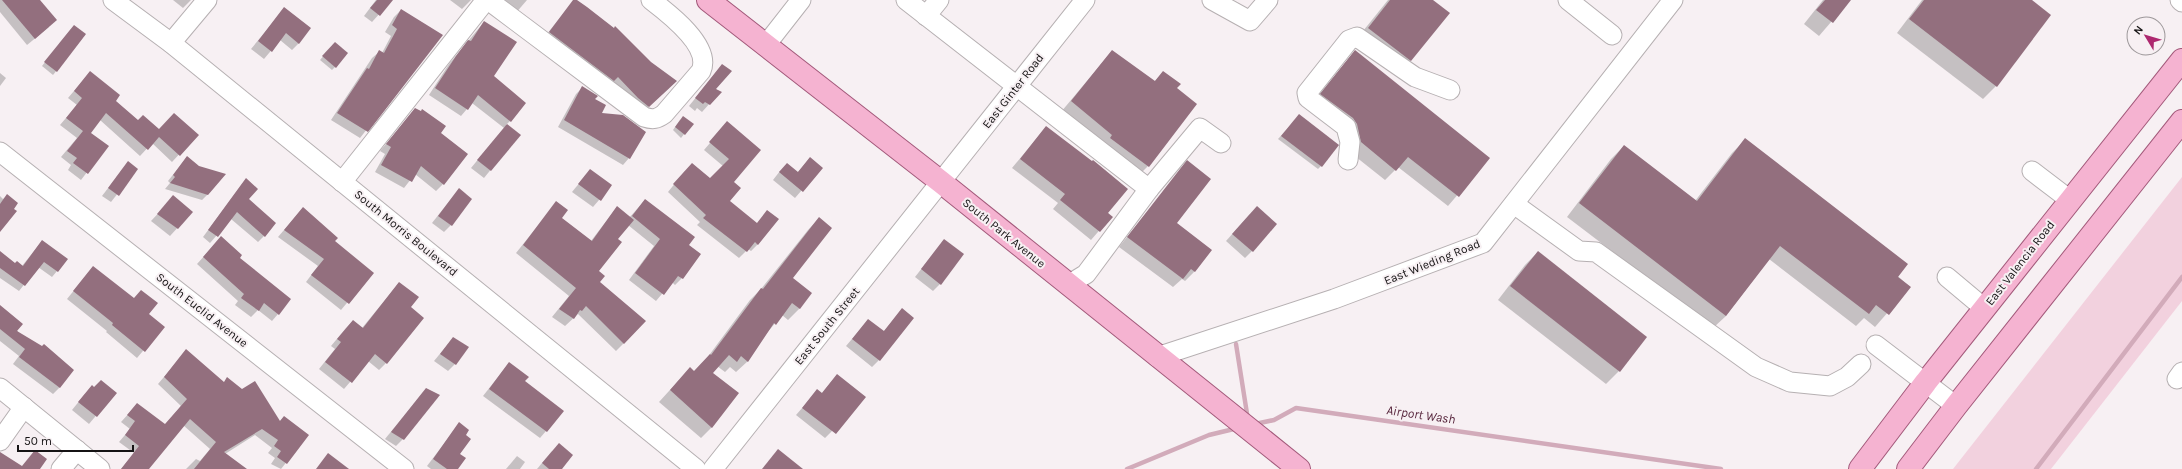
<svg xmlns="http://www.w3.org/2000/svg" width="2182" height="469" viewBox="0 0 2182 469" font-family="Karla,sans-serif">
  <style>
    .green { fill: #f2d1de }
    .shadow { fill: #0003 }
    .lines { fill: none; stroke-linecap: round; stroke-linejoin: round }
    .stream { stroke: #d2abba; stroke-width: 4.5 }
    .building { fill: #936f7e }
    .minor-casing { stroke: #b6b0b2; stroke-width: 21 }
    .major-casing { stroke: #a35a7b; stroke-width: 24 }
    .minor { stroke: #fff; stroke-width: 19 }
    .major { stroke: #f5b3d1; stroke-width: 22 }
    .labels { text-anchor: middle; stroke-width: 4; stroke-linejoin: round; paint-order: stroke }
    .street-label { font-size: 12px; fill: #151314; stroke: #f7f0f3 }
    .water-label { font-size: 13px; font-style: italic; fill: #56243b; stroke: #f7f0f3 }
  </style>
  <rect width="100%" height="100%" fill="#f7f0f3"/>
  <polygon class="green" points="2182,177 2182,301 2051,469 1953,469"/>
  <g class="shadow">
    <polygon points="0,0 39,0 49,27 27,45 0,12"/>
    <polygon points="173,0 191,0 183,8"/>
    <polygon points="376,0 392,0 372,22 364,16"/>
    <polygon points="450,0 471,0 462,9"/>
    <polygon points="506,0 527,0 515,14 502,5"/>
    <polygon points="574,0 669,88 641,113 543,39"/>
    <polygon points="1388,0 1432,0 1411,60 1398,74 1355,41"/>
    <polygon points="1823,0 1850,0 1819,36 1804,24"/>
    <polygon points="1922,0 2030,0 1996,86 1983,99 1897,33"/>
    <polygon points="284,9 299,43 292,50 280,40 264,59 251,49"/>
    <polygon points="401,10 441,35 360,138 331,120 372,58 379,52 382,53 391,36 385,32 394,17"/>
    <polygon points="484,22 493,76 510,121 506,125 519,135 484,178 471,168 504,128 472,103 461,116 429,95 449,64"/>
    <polygon points="71,29 85,35 53,75 42,66"/>
    <polygon points="332,46 335,67 332,70 320,60"/>
    <polygon points="1112,51 1154,82 1163,72 1176,89 1148,166 1138,176 1061,112"/>
    <polygon points="1355,51 1489,158 1448,206 1398,167 1385,180 1351,153 1347,135 1311,104"/>
    <polygon points="722,65 715,89 720,92 702,112 697,108 695,111 689,106"/>
    <polygon points="90,72 114,101 138,121 159,130 197,135 172,162 152,143 140,156 100,120 90,133 107,146 81,180 68,170 71,165 61,157 77,138 60,125 77,105 68,98"/>
    <polygon points="0,73 6,78 0,86"/>
    <polygon points="583,87 594,100 600,114 629,158 623,165 558,127 576,94"/>
    <polygon points="415,109 440,133 443,184 436,191 415,174 404,188 375,172 385,154 380,151"/>
    <polygon points="1296,119 1321,166 1318,169 1278,139"/>
    <polygon points="680,120 692,124 681,138 673,130"/>
    <polygon points="727,123 733,183 728,201 758,244 751,251 748,249 739,258 697,225 700,222 668,192 685,171 710,180 723,166 704,150"/>
    <polygon points="1046,127 1111,217 1091,240 1053,209 1058,203 1012,168"/>
    <polygon points="1745,140 1910,287 1875,327 1864,318 1856,326 1769,259 1726,316 1713,328 1567,217 1611,159 1624,146 1695,201 1732,153"/>
    <polygon points="187,157 208,194 202,200 165,189 170,183 168,181"/>
    <polygon points="810,158 821,168 795,198 773,180 780,171 797,173"/>
    <polygon points="128,162 137,169 111,202 102,196"/>
    <polygon points="1187,162 1175,224 1210,250 1194,272 1185,281 1182,279 1173,287 1119,247"/>
    <polygon points="590,170 611,186 593,207 572,192"/>
    <polygon points="246,179 248,199 264,236 258,242 231,219 210,243 203,237"/>
    <polygon points="459,189 451,225 444,232 432,223"/>
    <polygon points="0,196 3,199 7,196 0,230"/>
    <polygon points="645,200 687,245 682,278 675,285 672,282 656,301 629,280 654,246 628,225 616,239 598,272 599,282 624,343 616,351 578,314 565,326 552,317 569,296 516,253 556,203 561,218 591,241 617,207 629,218"/>
    <polygon points="167,204 191,213 170,236 151,221"/>
    <polygon points="303,208 333,241 372,273 341,310 306,282 318,266 278,237"/>
    <polygon points="1250,214 1252,251 1245,258 1226,241"/>
    <polygon points="819,218 791,278 800,308 788,320 782,315 766,334 748,361 736,372 730,367 725,372 717,366 711,373 712,427 701,438 659,402 679,380 694,372 707,358 750,300 761,289 808,230"/>
    <polygon points="944,240 940,284 933,291 915,277"/>
    <polygon points="42,241 57,271 52,277 38,267 19,291 0,278 0,253 15,264 22,266"/>
    <polygon points="215,244 238,258 278,314 272,321 258,310 251,317 235,305 238,301 197,264"/>
    <polygon points="1538,252 1619,371 1606,384 1498,300 1525,265"/>
    <polygon points="93,267 163,327 137,358 106,332 107,331 67,299"/>
    <polygon points="399,283 409,307 386,363 379,370 368,361 344,389 319,369 335,349 331,346 346,328 353,321 362,328"/>
    <polygon points="0,308 60,387 53,394 13,364 19,356 0,341"/>
    <polygon points="902,310 879,360 872,367 846,346 868,320 883,332"/>
    <polygon points="453,338 455,364 448,371 434,361"/>
    <polygon points="186,351 223,383 279,422 284,417 308,435 281,469 271,464 275,458 268,453 272,448 255,435 225,454 245,469 186,469 196,459 200,461 210,449 183,425 148,469 121,469 134,453 119,442 130,429 121,422 131,411 165,425 181,406 158,384"/>
    <polygon points="509,363 524,381 546,431 540,438 483,396"/>
    <polygon points="837,375 832,431 825,438 796,415 817,391 821,394"/>
    <polygon points="426,389 403,439 396,446 385,439"/>
    <polygon points="115,393 89,424 72,410 85,394"/>
    <polygon points="459,424 457,469 431,469 427,466"/>
    <polygon points="552,451 561,469 537,469"/>
    <polygon points="517,456 525,462 520,469 506,469"/>
  </g>
  <g class="lines">
    <g class="stream">
      <polyline points="1236,344 1248,420"/>
      <polyline points="1255,424 1274,420 1296,408 1721,469"/>
      <polyline points="1127,469 1209,435 1238,428"/>
      <polyline points="2036,469 2182,277"/>
    </g>
  </g>
  <g class="building">
    <polygon points="2,0 40,0 57,20 35,39"/>
    <polygon points="377,0 393,0 380,16 370,8"/>
    <polygon points="573,0 577,0 587,7 614,28 615,26 651,62 677,81 649,107 638,98 618,77 614,81 549,32"/>
    <polygon points="1390,0 1433,0 1450,13 1411,61 1368,28"/>
    <polygon points="1825,0 1851,0 1833,23 1816,10"/>
    <polygon points="1924,0 2032,0 2051,15 1997,87 1909,19"/>
    <polygon points="284,7 311,28 299,44 286,33 272,52 258,41"/>
    <polygon points="401,9 443,35 368,132 337,113 367,68 369,69 379,50 384,53 397,29 392,25"/>
    <polygon points="484,21 517,42 494,76 526,103 511,122 478,95 468,110 435,88 456,56 468,40 471,41"/>
    <polygon points="74,25 86,34 57,72 44,62"/>
    <polygon points="335,42 348,53 336,68 322,56"/>
    <polygon points="1112,50 1155,81 1163,71 1181,84 1177,88 1197,104 1149,167 1110,138 1112,135 1071,101"/>
    <polygon points="1355,50 1490,158 1459,197 1408,157 1396,171 1361,142 1357,124 1353,118 1320,94"/>
    <polygon points="722,64 732,71 716,89 722,92 710,105 705,102 703,104 695,98"/>
    <polygon points="90,71 120,95 116,101 138,120 143,115 159,129 174,113 199,135 180,156 159,137 148,150 106,113 91,133 109,146 88,174 73,163 77,158 67,151 83,131 66,118 82,98 74,91"/>
    <polygon points="582,86 598,96 595,99 606,105 602,113 623,115 646,132 630,159 564,120"/>
    <polygon points="415,108 421,111 422,109 446,126 441,133 468,154 444,185 421,166 412,182 381,165 391,147 386,144"/>
    <polygon points="1299,114 1339,145 1322,167 1281,136"/>
    <polygon points="683,116 694,124 685,135 675,127"/>
    <polygon points="727,121 761,150 734,182 741,188 730,201 757,223 767,210 779,219 758,245 755,242 747,252 703,218 706,215 673,184 692,163 710,178 729,159 709,142"/>
    <polygon points="507,124 521,135 491,171 477,160"/>
    <polygon points="1046,126 1092,161 1093,160 1128,189 1108,213 1113,217 1100,232 1060,200 1065,194 1020,159"/>
    <polygon points="1745,138 1908,264 1898,277 1911,287 1889,315 1876,305 1869,314 1780,246 1726,316 1579,203 1624,145 1697,201"/>
    <polygon points="187,156 199,166 226,174 208,195 170,183 175,177 173,175"/>
    <polygon points="810,157 823,168 803,192 779,172 787,163 798,172"/>
    <polygon points="1187,160 1211,179 1177,223 1212,250 1195,272 1191,269 1183,279 1127,237"/>
    <polygon points="128,161 138,169 119,196 108,188"/>
    <polygon points="590,169 612,185 601,201 578,184"/>
    <polygon points="246,178 258,189 249,199 276,223 265,237 237,212 218,237 208,230"/>
    <polygon points="459,188 472,199 452,226 438,216"/>
    <polygon points="7,194 18,203 14,209 17,211 0,232 0,204"/>
    <polygon points="173,195 193,212 178,229 157,214"/>
    <polygon points="645,199 695,237 689,245 701,254 683,279 678,276 664,295 635,273 660,239 632,216"/>
    <polygon points="556,201 568,210 562,218 592,241 617,206 634,220 618,239 622,242 599,271 605,276 600,282 646,321 624,344 586,306 582,311 580,310 574,319 559,309 576,288 523,245"/>
    <polygon points="1257,206 1277,224 1253,252 1232,234"/>
    <polygon points="303,207 338,238 335,241 374,273 349,304 311,275 324,259 284,230"/>
    <polygon points="819,217 832,228 793,278 812,293 800,309 792,303 776,325 774,323 748,362 741,356 737,362 729,355 713,373 739,393 712,428 670,390 690,367 694,371 710,354 711,355 761,288 763,289"/>
    <polygon points="221,236 242,255 240,258 291,299 279,315 264,303 259,311 241,298 244,294 203,257"/>
    <polygon points="944,239 964,254 941,285 921,269"/>
    <polygon points="42,240 68,259 58,272 44,262 25,286 0,268 0,251 15,263 17,261 23,266"/>
    <polygon points="1538,251 1647,337 1620,372 1510,286"/>
    <polygon points="93,266 134,298 141,290 158,303 149,314 165,327 145,352 112,325 113,323 73,291"/>
    <polygon points="399,282 419,297 411,307 424,318 387,364 375,354 352,383 325,362 341,342 337,339 353,320 363,328"/>
    <polygon points="0,305 23,324 17,331 42,346 44,344 74,370 60,388 19,357 25,349 0,329"/>
    <polygon points="902,308 914,318 880,361 852,339 868,319 884,331"/>
    <polygon points="453,337 469,347 456,365 440,354"/>
    <polygon points="186,349 224,382 227,377 242,389 255,381 280,421 284,416 309,435 287,464 277,457 281,451 274,446 278,440 262,429 224,452 247,469 194,469 216,442 190,419 149,469 121,469 139,446 125,435 135,421 127,415 137,403 165,424 187,399 164,377"/>
    <polygon points="509,362 529,377 525,381 564,411 547,432 489,389"/>
    <polygon points="837,374 866,397 836,434 802,408 817,389 822,393"/>
    <polygon points="101,380 117,393 97,417 78,402 92,385 94,387"/>
    <polygon points="426,388 440,395 404,440 391,432"/>
    <polygon points="459,422 469,430 466,435 471,439 460,454 466,458 458,469 447,469 433,459"/>
    <polygon points="559,443 573,455 562,469 549,469 542,463"/>
    <polygon points="778,449 803,469 762,469"/>
    <polygon points="35,450 47,459 40,469 0,469 0,452 22,466"/>
    <polygon points="328,453 349,469 316,469"/>
  </g>
  <g class="lines">
    <g class="minor-casing">
      <g id="minor">
        <polyline points="113,0 171,43 696,469"/>
        <path d="M488,0L644,117C653,120 657,119 664,114L701,71C712,46 668,13 651,0"/>
        <polyline points="906,0 1149,189 1200,128 1221,143"/>
        <polyline points="1212,0 1250,21 1268,0"/>
        <polyline points="1568,0 1612,35"/>
        <polyline points="2180,0 2182,2"/>
        <polyline points="926,16 939,0"/>
        <polyline points="171,43 207,0"/>
        <polyline points="765,46 801,0"/>
        <polyline points="0,152 404,469"/>
        <polyline points="1348,160 1350,142 1346,127 1308,98 1307,93 1349,40 1357,37 1415,77 1450,90"/>
        <polyline points="2032,171 2070,200"/>
        <polyline points="342,182 486,0"/>
        <polyline points="1514,204 1579,251 1596,252 1756,367 1790,382 1830,386 1847,377 1861,364"/>
        <polyline points="1947,277 1984,308"/>
        <polyline points="1068,285 1086,274 1149,189"/>
        <polyline points="1876,345 1956,406"/>
        <polyline points="1157,357 1334,299 1483,243 1673,0"/>
        <polyline points="2177,379 2182,372"/>
        <polyline points="0,388 100,469"/>
        <polyline points="0,441 24,407"/>
        <polyline points="61,469 77,450"/>
        <polyline points="713,469 1085,0"/>
      </g>
    </g>
    <g class="major-casing">
      <g id="major">
        <polyline points="708,0 941,182 1299,469"/>
        <polyline points="1860,469 1926,382 2182,60"/>
        <polyline points="1908,469 1956,406 2182,121"/>
      </g>
    </g>
    <use href="#minor" class="minor"/>
    <use href="#major" class="major"/>
  </g>
  <g class="labels">
    <g class="street-label">
      <text transform="translate(1013 91) rotate(-52)" y="4">East Ginter Road</text>
      <text transform="translate(406 233) rotate(39)" y="4">South Morris Boulevard</text>
      <text transform="translate(1004 233) rotate(39)" y="4">South Park Avenue</text>
      <text transform="translate(1432 262) rotate(-22)" y="4">East Wieding Road</text>
      <text transform="translate(2020 263) rotate(-52)" y="4">East Valencia Road</text>
      <text transform="translate(202 310) rotate(38)" y="4">South Euclid Avenue</text>
      <text transform="translate(827 326) rotate(-51)" y="4">East South Street</text>
    </g>
    <g class="water-label">
      <text transform="translate(1421 414) rotate(8)" y="5">Airport Wash</text>
    </g>
  </g>
  <g transform="translate(2146 36) rotate(308)"><circle r="19" fill="#f7f0f3" stroke="#9d989a"/>
  <path d="M0-3L7 15L0 10L-7 15Z" fill="#ad286f"/>
  <text y="-6" font-size="11" font-weight="bold" text-anchor="middle" fill="#151314">N</text>
  </g>
  <path d="M18 445v6h115v-6" fill="none" stroke="#151314" stroke-width="2"/>
  <text x="24" y="445" font-size="12" fill="#151314" stroke="#f7f0f3" stroke-width="3" paint-order="stroke">50 m</text>
</svg>
